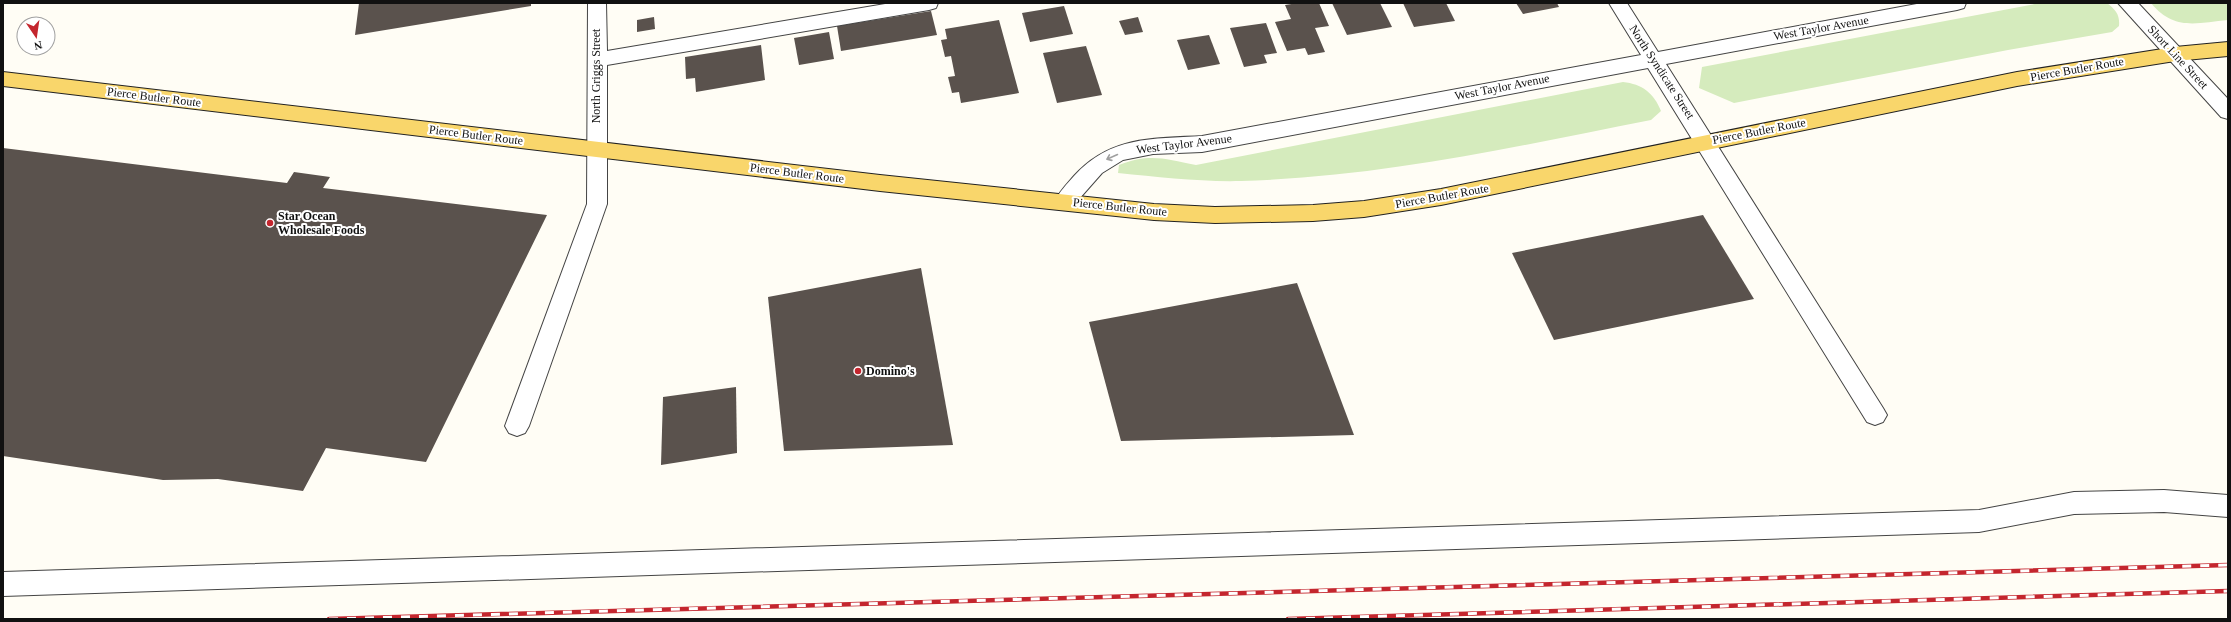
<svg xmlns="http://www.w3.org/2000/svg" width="2231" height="622" viewBox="0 0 2231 622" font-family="Georgia,serif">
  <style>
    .green { fill: #d5ebbd }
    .building { fill: #5a524d }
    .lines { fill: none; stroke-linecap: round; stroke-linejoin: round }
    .minor-casing { stroke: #444; stroke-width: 2 }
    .major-casing { stroke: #222; stroke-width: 2 }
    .minor { fill: #fff; fill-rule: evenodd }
    .major { fill: #f9d66b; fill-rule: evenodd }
    .rail-casing { stroke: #c4262e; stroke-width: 4.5 }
    .rail { stroke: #fff; stroke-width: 3; stroke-dasharray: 9; stroke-linecap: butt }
    .oneway { stroke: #a0a0a0 }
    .poi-dot { fill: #c4262e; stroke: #fff; stroke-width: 1.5 }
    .labels { text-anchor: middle; stroke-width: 4; stroke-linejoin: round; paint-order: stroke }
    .street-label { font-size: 12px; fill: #111; stroke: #fff }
    .poi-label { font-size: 12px; font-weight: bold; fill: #111; stroke: #fff; text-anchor: start }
  </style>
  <rect width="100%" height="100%" fill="#fffdf5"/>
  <g class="green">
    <path d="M2040,3H2107C2116,10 2120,15 2119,26L2112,32L2008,50L1734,103L1699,88L1702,67Z"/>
    <path d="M2151,3H2228V20C2196,23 2174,31 2151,3Z"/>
    <path d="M1623,82C1642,84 1654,93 1661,111L1651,120C1514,147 1382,177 1241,181C1200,182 1159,177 1118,173L1119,165C1150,153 1165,159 1196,165Z"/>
  </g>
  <g class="building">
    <polygon points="359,3 531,3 531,6 355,35"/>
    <polygon points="1298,3 1319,3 1329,26 1315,28 1325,52 1308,55 1305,48 1287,51 1275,22 1291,19 1285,5"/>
    <polygon points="1332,3 1380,3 1392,27 1347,35"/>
    <polygon points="1403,3 1446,3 1455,21 1414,27"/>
    <polygon points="1516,3 1557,3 1559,7 1523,14"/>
    <polygon points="1064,6 1073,34 1030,42 1022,13"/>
    <polygon points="931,11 937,35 841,51 837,26"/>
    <polygon points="654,17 655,29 637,32 637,20"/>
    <polygon points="1138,17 1143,32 1125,35 1119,21"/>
    <polygon points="999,20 1019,93 961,103 959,92 952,93 948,77 955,76 951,56 945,57 941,40 947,39 945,29"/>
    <polygon points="1266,23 1277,53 1264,55 1267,63 1244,67 1230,28"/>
    <polygon points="829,32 834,59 799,65 794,38"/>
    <polygon points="1209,35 1220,64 1188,70 1177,40"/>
    <polygon points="761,45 765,80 696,92 695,78 686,79 685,57"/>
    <polygon points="1086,46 1102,95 1057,103 1043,53"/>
    <polygon points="3,148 287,183 294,172 330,177 323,188 547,215 426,462 326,448 303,491 218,479 163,480 3,456"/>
    <polygon points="1703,215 1754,299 1554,340 1512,253"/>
    <polygon points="921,268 953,445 784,451 768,297"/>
    <polygon points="1297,283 1354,435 1121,441 1089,322"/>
    <polygon points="736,387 737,453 661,465 663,397"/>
  </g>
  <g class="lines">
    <g class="minor-casing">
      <g id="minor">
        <polygon points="588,3 606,3 607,51 891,3 938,3 936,8 929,10 607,65 607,204 529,426 525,433 517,436 509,433 505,426 587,204"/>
        <path d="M1609,3H1627L1658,52L1922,3H1966L1964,8L1957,10L1666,64L1883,408L1887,415L1883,422L1875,425L1867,422L1648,68L1202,152L1153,154L1123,160L1102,173L1072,207L1065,209L1058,207L1055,201C1059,192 1067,184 1074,176C1110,136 1152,139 1202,136L1641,55Z"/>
        <polygon points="2118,3 2138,3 2228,99 2228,119 2221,117"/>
        <polygon points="2164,490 2228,495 2228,517 2164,512 2074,514 1979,532 3,596 3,572 1979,510 2074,492"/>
      </g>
    </g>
    <g class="major-casing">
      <polygon id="major" points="2228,42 2228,56 2175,61 2017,86 1441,205 1364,217 1313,221 1215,223 1154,220 880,191 3,86 3,72 880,175 1154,204 1215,207 1313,205 1364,201 1441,189 2017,72 2175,47"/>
    </g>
    <use href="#minor" class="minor"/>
    <use href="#major" class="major"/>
    <g class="rail-casing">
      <g id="rail">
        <polyline points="329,619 2228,565"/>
        <polyline points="1288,619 2228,591"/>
      </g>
    </g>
    <use href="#rail" class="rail"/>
  </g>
  <defs><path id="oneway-shaft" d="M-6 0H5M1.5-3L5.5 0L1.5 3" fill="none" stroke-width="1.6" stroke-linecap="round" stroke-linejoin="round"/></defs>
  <use class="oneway" href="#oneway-shaft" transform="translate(1112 157) rotate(156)"/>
  <g class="poi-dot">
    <circle cx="270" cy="223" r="4"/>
    <circle cx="858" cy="371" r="4"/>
  </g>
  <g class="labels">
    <g class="street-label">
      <text transform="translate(1821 28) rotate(-10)" y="4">West Taylor Avenue</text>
      <text transform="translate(2178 57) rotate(47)" y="4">Short Line Street</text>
      <text transform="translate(2077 69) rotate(-10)" y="4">Pierce Butler Route</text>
      <text transform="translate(1662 72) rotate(57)" y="4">North Syndicate Street</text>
      <text transform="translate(596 76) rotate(-90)" y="4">North Griggs Street</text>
      <text transform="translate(1502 87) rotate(-11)" y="4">West Taylor Avenue</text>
      <text transform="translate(154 97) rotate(7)" y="4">Pierce Butler Route</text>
      <text transform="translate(1759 131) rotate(-11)" y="4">Pierce Butler Route</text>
      <text transform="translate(476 135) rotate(7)" y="4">Pierce Butler Route</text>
      <text transform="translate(1184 144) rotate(-7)" y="4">West Taylor Avenue</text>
      <text transform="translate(797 173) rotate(7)" y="4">Pierce Butler Route</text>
      <text transform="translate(1442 196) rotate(-10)" y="4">Pierce Butler Route</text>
      <text transform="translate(1120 207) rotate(6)" y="4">Pierce Butler Route</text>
    </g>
    <g class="poi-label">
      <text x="278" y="220">Star Ocean<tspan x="278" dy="14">Wholesale Foods</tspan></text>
      <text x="866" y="375">Domino's</text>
    </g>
  </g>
  <rect width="2231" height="622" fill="none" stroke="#111111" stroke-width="8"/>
  <g transform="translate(36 36) rotate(167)"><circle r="19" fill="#ffffff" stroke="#a0a0a0"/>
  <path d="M0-3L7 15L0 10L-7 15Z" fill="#c4262e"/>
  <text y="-6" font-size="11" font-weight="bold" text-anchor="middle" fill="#111111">N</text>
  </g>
</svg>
